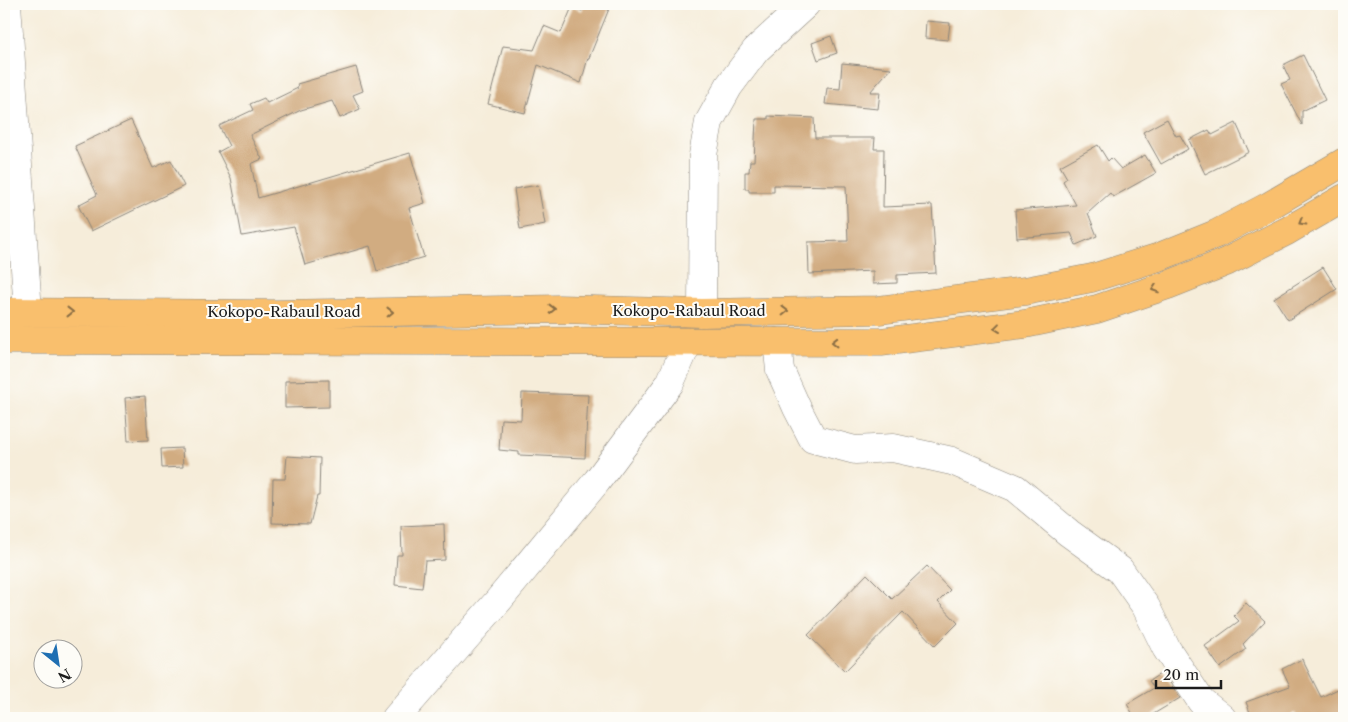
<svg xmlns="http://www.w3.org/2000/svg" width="1348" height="722" viewBox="0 0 1348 722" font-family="'Libre Caslon Text',serif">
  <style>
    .built { fill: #eed7bb }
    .building { fill: #d1ac81 }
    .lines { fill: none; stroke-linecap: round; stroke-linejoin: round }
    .minor-casing { stroke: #89847b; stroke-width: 29 }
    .major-casing { stroke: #89847b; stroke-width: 29 }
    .minor { stroke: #fff; stroke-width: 28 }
    .major { stroke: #f9bf6d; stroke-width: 28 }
    .oneway { stroke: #8a6e44 }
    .labels { text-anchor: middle; stroke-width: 4; stroke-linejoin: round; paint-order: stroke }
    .street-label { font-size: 15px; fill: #1c1c1c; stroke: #fdfcf7 }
  </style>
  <rect width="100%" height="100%" fill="#fdfcf7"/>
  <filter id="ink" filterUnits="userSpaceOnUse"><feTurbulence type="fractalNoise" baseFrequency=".02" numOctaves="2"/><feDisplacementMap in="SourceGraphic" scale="10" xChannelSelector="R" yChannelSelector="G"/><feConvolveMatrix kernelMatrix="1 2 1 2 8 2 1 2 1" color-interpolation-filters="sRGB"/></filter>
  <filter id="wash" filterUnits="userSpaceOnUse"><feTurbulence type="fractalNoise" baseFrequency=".0096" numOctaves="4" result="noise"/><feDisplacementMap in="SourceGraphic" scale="20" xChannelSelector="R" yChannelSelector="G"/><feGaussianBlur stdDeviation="1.12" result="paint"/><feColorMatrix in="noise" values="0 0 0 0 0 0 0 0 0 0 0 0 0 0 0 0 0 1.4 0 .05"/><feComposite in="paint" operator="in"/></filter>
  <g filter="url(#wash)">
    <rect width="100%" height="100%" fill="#f6edda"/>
    <polygon class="built" points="4,63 12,234 4,244"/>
    <g id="blocks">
      <g class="building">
        <polygon points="584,4 611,4 589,58 588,58 581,83 538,65 525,113 488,104 503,46 534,50 544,26 561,33 572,7 582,11"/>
        <polygon points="926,21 950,23 948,40 925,38"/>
        <polygon points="831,36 837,53 818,60 812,43"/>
        <polygon points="1303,55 1325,100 1302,111 1302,125 1281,84 1290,80 1283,65"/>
        <polygon points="842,63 891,68 870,92 880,92 878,109 825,104 827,88 840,89"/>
        <polygon points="356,67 363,91 353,95 360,109 340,118 332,101 301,110 250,135 262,159 251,164 258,198 410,153 425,203 409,208 424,257 377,271 370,246 305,265 294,227 242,236 231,178 218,152 229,146 219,126 253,110 250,104 264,98 267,103 298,88 297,84"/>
        <polygon points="768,116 814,118 815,138 875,138 874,149 884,149 883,207 932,205 936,273 897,275 897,283 873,284 873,271 809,274 808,242 848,241 846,186 774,185 774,192 749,192 749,189 745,189 745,172 749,172 750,161 754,161 756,119 768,119"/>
        <polygon points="1167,119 1176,136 1180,135 1188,149 1161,164 1143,132"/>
        <polygon points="131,120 153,168 171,160 184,186 91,231 78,205 97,195 75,146"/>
        <polygon points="1236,123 1249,152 1205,174 1189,140 1209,130 1212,135"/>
        <polygon points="1098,145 1108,161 1111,158 1121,169 1145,155 1156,173 1113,197 1110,193 1088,213 1097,236 1076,245 1071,233 1017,238 1015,210 1076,205 1063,181 1067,178 1060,166"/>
        <polygon points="538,185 545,224 520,229 514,189"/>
        <polygon points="1323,267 1337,289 1288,320 1274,298"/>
        <polygon points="329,380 329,407 285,408 285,381"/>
        <polygon points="522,393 588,395 585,458 519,455 519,452 499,450 501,419 521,420"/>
        <polygon points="145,396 148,440 128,441 125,398"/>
        <polygon points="182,448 183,467 162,468 161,449"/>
        <polygon points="287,456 320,458 319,496 317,496 310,524 272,523 273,479 285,479"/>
        <polygon points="444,524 445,560 425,561 422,588 395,585 397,555 402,555 401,526"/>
        <polygon points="927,566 950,590 938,602 958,623 935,646 903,612 845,671 808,635 867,574 892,599"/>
        <polygon points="1246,603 1265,621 1243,644 1246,649 1220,668 1205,646 1239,621 1234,616"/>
        <polygon points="1302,659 1321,697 1338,689 1344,702 1344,718 1297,718 1295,713 1281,718 1252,718 1246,702 1290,686 1282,669"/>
        <polygon points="1163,672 1180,698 1147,718 1135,718 1127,704 1154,688 1149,681"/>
      </g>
    </g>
  </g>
  <g filter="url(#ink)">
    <use href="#blocks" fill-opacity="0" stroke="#89847b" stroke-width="1"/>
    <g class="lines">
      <g class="minor-casing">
        <g id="minor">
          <polyline points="7,4 28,312"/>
          <polyline points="702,313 703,155 709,122 729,86 756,50 806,4"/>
          <polyline points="777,342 780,370 797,408 813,439 855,450 893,448 952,461 1015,488 1069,533 1120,570 1146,607 1166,648 1201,701 1222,718"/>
          <polyline points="396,718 498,601 597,481 670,383 688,342"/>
        </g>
      </g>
      <g class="major-casing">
        <g id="major">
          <polyline points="4,312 277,314 559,309 702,313 879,310 1025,291 1092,278 1159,257 1216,234 1269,206 1344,162"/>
          <polyline points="4,340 881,342 1025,324 1097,309 1168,285 1226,262 1287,231 1344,198"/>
        </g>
      </g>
      <use href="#minor" class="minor"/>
      <use href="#major" class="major"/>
    </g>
    <defs><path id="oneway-chevron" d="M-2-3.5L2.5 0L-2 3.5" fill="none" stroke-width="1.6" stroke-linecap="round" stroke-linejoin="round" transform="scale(1.25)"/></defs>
    <g class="oneway">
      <use href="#oneway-chevron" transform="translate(1302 222) rotate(150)"/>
      <use href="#oneway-chevron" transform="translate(1155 289) rotate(161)"/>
      <use href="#oneway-chevron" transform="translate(552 309) rotate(-1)"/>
      <use href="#oneway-chevron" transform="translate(785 311) rotate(-1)"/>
      <use href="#oneway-chevron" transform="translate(70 312)"/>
      <use href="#oneway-chevron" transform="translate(390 312) rotate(-1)"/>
      <use href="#oneway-chevron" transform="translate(997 328) rotate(173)"/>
      <use href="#oneway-chevron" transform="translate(835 342) rotate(180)"/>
    </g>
  </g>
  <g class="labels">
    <g class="street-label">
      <text x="689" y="316">Kokopo-Rabaul Road</text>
      <text x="284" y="317">Kokopo-Rabaul Road</text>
    </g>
  </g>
  <rect width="1348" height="722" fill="none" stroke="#fdfcf7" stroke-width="20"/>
  <g transform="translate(58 664) rotate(150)"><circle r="24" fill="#fdfcf7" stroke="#a3a29f"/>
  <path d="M0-4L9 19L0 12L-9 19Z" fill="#1f6fb2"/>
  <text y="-8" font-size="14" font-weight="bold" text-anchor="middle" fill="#1c1c1c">N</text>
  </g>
  <path d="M1156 680v8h65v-8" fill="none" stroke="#1c1c1c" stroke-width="2.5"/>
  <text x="1163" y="680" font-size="15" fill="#1c1c1c" stroke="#fdfcf7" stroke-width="4" paint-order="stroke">20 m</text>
</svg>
